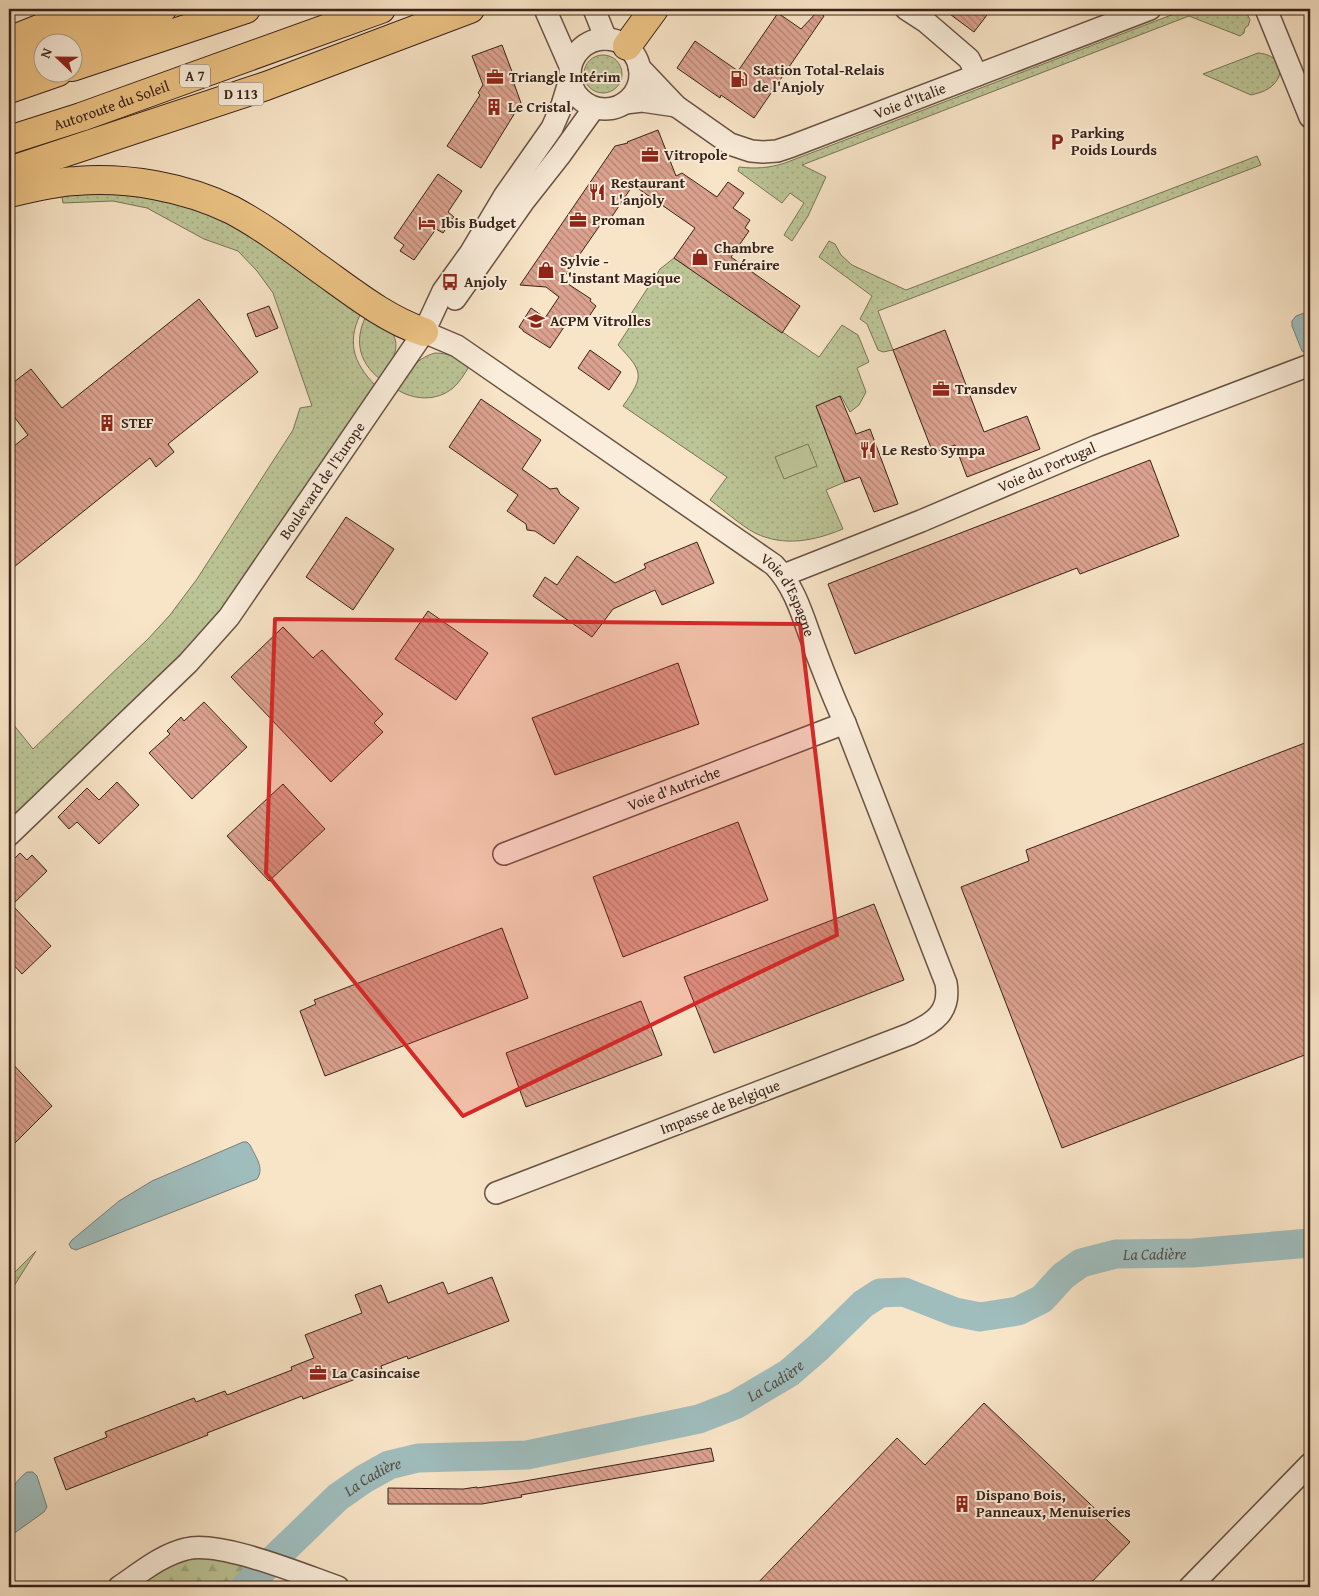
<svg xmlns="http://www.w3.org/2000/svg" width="1319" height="1596" viewBox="0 0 1319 1596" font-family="'Gentium Book Plus',serif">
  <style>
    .grass { fill: url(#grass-dots); stroke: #7a7458 }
    .forest { fill: url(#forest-firs); stroke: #7a7458 }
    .park { fill: #bcc597; stroke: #7a7458 }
    .water { fill: #9fbdbd; stroke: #767f7b }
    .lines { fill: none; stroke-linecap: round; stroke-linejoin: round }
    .river { stroke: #9fbdbd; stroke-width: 29 }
    .building { fill: url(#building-back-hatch); stroke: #382218 }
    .minor-casing { stroke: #685244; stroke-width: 24 }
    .major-casing { stroke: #382218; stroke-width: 30 }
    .highway-casing { stroke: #382218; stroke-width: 30 }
    .minor { stroke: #faeddb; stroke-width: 21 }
    .major { stroke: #ecc284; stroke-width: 28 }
    .highway { stroke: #ecc284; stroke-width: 28 }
    .marked { fill: #d62828; fill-opacity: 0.2; stroke: #d62828; stroke-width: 4; stroke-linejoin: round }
    .labels { text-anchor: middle; stroke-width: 4; stroke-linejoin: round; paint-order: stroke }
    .shield { fill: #faeddb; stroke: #725f52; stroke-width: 1 }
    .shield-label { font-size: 14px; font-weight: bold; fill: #382218 }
    .poi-label { font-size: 15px; font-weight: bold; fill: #382218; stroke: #faeddb; text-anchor: start }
    .street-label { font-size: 15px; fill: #382218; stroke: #faeddb }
    .water-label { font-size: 16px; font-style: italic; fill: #57504a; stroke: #faeddb }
  </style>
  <defs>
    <pattern id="grass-dots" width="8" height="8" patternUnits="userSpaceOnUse" patternTransform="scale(1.25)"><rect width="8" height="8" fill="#bcc597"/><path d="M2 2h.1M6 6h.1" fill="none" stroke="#a2a981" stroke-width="1.8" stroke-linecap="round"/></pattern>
    <pattern id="forest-firs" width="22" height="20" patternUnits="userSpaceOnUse" patternTransform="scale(1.25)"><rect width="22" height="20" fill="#bcc597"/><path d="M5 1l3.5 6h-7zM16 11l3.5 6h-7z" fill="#a2a981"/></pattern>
    <pattern id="building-back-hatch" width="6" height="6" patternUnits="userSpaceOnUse" patternTransform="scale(1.25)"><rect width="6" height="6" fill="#dca28f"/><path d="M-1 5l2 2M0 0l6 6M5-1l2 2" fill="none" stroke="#b38474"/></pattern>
  </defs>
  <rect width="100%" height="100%" fill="#f8e4c7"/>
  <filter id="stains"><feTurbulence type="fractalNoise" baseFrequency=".004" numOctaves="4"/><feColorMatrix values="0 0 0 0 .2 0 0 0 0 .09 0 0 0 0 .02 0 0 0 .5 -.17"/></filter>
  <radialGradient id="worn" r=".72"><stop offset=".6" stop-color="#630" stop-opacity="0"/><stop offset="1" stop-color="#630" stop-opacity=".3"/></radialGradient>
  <g class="grass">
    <path d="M1187,9H1245L1250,20L1248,26L1245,28L1244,33L1240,36L1189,16L802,165L826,177L808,216L792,241L784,235L804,203L790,193L782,203L738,171L739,167C756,169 769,168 785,163Z"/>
    <path d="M1258,53C1277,54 1288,70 1273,85C1267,91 1259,93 1251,95L1203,74Z"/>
    <circle cx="603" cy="74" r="19"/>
    <polygon points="1257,156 1261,165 878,311 893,350 883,352 878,350 867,324 860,319 872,296 819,257 829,241 835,244 841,255 852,265 906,290"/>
    <path d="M61,191H133L219,216L363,309C346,340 352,362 376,386L237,590L215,617L187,650L9,823V719L33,749L148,639L170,615L197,579L293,430L300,408L312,406L273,293L257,271L238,251L204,239L147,208L113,201L63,203Z"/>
    <path d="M674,258L819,357L842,325L858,335L869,362L857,368L866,392L859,405L850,412L841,396L832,399L833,400L816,406L845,482L826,490L843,529C814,541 784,547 755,533C740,525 724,510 710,500L727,477L623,406C645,375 643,372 618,345L631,325L627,320L660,269Z"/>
    <path d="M368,312C375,318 389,327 393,334C402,351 388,366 380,379C357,361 354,337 368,312Z"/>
    <path d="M435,353C449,353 458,358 470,365C465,373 460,382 453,388C436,402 413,400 396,389C408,373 414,359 435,353Z"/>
    <polygon points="36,1251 9,1294 9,1278"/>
  </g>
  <polygon class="forest" points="213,1557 255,1570 261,1582 254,1587 136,1587 165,1567 181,1560"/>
  <polygon class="park" points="808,444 817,466 784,479 775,457"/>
  <g class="water">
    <polygon points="1310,311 1310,353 1308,354 1302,351 1292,326 1292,321 1296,316"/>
    <path d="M243,1142H247L250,1145C255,1156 265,1168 257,1179L76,1250L71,1248L69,1244L72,1240L119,1201L152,1181Z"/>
    <path d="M27,1472H33L37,1476L47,1507L44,1512L9,1537C9,1511 3,1490 27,1472Z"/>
  </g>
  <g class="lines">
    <path class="river" id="s1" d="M245,1587L338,1497L364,1479L389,1465L418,1458L527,1455L699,1419L735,1405L789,1373L819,1347L863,1304L880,1293L904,1292L955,1312L980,1317L1018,1311L1042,1299L1063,1276L1081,1263L1116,1254L1193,1253L1310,1243"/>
  </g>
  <g class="building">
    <polygon points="943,9 979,9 987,15 974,32"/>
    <polygon points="818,11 824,16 754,118 721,95 720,98 677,68 695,41 738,71 778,13 801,29"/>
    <polygon points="502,45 514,77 512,78 521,103 481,168 447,146 480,95 478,93 483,85 472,56"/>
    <polygon points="658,130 676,176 682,173 717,197 728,182 744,193 733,208 750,220 745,228 749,231 731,257 800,306 782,333 674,258 695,228 633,185 609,221 605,218 562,280 591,299 590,301 596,306 584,324 572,315 550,348 523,331 523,330 519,327 531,308 545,318 559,297 546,287 520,285 615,146 628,143 627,142"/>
    <polygon points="438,174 462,191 448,212 454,217 443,233 436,229 414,260 400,251 404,245 394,238"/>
    <polygon points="199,299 258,372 168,444 174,452 156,467 150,458 9,571 9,450 28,435 9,410 9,382 14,382 31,369 62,408"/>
    <polygon points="269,306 278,328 256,337 247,314"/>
    <polygon points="945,330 984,432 1027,416 1040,449 967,477 955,445 933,453 893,350"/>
    <polygon points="590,350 621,372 609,390 578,368"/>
    <polygon points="840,396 856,434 870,429 898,504 874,512 860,477 845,482 816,406"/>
    <polygon points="481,399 541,440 522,469 550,489 557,488 560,494 579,508 554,544 535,531 527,530 526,524 507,511 518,495 449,447"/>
    <polygon points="1150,460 1179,536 1080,574 1077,568 855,654 828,584"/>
    <polygon points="346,517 394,549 353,610 306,577"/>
    <polygon points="697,542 714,583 662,605 655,590 613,609 592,637 533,596 545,577 557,585 577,556 615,583 646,568 644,564"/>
    <polygon points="428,611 488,653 456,700 395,659"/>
    <polygon points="283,627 313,658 322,650 383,714 374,723 383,732 331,782 231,677"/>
    <polygon points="678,663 699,724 555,775 532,718"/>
    <polygon points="204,702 247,747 192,799 149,753 170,734 167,731 181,717 184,721"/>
    <polygon points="1310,741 1310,1053 1062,1148 961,887 1029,861 1026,850"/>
    <polygon points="117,782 139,805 99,844 77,822 69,829 58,817 87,788 99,800"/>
    <polygon points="283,784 325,829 269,881 227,836"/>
    <polygon points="738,822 768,900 623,957 593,877"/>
    <polygon points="20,853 27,860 32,855 47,871 12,905 51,946 22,974 9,960 9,864"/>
    <polygon points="874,904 904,980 714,1053 684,977"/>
    <polygon points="502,928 528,998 325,1076 300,1011 316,1004 314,1000"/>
    <polygon points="641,1001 662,1055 526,1107 506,1053"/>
    <polygon points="9,1060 52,1106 9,1149"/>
    <polygon points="492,1277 509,1321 408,1359 407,1356 381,1366 382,1369 303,1399 302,1396 207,1433 208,1435 66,1490 54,1458 107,1437 105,1432 194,1398 196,1402 225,1391 227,1395 292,1370 291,1367 314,1358 305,1335 362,1313 355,1295 381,1285 388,1303 443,1282 448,1294"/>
    <polygon points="984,1403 1130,1542 1087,1587 754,1587 897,1438 925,1465"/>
    <polygon points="711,1448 714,1461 521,1495 522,1497 482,1504 388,1504 388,1488 463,1489 477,1487 477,1488 519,1482"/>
  </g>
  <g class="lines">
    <g class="minor-casing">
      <g id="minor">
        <polyline points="545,9 570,66"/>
        <polyline points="594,9 606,39"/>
        <polyline points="906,9 926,22 969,59 977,75"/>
        <polyline points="1266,9 1310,117"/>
        <circle cx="605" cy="74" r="35"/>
        <path id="s2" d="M639,67L676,106L730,144L751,151L763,152L777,151L792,146L1150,9"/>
        <polyline points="625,103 642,101 676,106"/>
        <polyline points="455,299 524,201 561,154 594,108"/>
        <path id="s3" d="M424,332L457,346L774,565C795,587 803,617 813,644C823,671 833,697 845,723L946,983C951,1012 934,1023 910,1034L496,1193"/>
        <path id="s4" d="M784,575L921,521L1097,446L1310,365"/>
        <path id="s5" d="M9,835L188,663L229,617L424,332L443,291L471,252L505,195L552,128L562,105L570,79"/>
        <path id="s6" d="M504,854L845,723"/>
        <path d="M119,1587C140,1573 161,1555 186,1549C220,1540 303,1575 338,1587"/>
        <polyline points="1190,1587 1310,1464"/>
      </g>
    </g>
    <g class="major-casing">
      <g id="major">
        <polyline points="9,41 89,9"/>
        <polyline points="65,42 162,9"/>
        <polyline points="627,46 654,9"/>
        <polyline points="9,62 42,50"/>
        <polyline points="9,171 266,86 470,9"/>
        <path d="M9,193C31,188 53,182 76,181C128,177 185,187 232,210C262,226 290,247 317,267C351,291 385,319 424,332"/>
      </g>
    </g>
    <g class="highway-casing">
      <g id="highway">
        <polyline points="72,67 246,9"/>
        <polyline points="9,89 58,72"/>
        <path id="s7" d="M9,140L81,117L381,9"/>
      </g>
    </g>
    <use href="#minor" class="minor"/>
    <use href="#major" class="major"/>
    <use href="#highway" class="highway"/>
  </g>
  <path class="marked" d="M275,619L800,624L837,935L463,1116L266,873Z"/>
  <defs>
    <g id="office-bare" transform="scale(1.35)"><path d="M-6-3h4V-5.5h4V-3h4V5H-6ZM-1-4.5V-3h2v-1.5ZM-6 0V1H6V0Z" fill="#8f2418" stroke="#faeddb" stroke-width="2.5" paint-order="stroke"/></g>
    <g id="fuel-bare" transform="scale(1.35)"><path d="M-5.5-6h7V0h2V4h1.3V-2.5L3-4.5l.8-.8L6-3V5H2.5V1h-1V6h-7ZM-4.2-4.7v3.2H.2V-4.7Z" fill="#8f2418" stroke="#faeddb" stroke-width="2.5" paint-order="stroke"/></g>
    <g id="building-bare" transform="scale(1.35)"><path d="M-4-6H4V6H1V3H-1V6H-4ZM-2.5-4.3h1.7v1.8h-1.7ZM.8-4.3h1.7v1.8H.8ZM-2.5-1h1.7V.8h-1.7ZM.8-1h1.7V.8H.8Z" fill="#8f2418" stroke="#faeddb" stroke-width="2.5" paint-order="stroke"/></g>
    <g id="parking-bare" transform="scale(1.35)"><path d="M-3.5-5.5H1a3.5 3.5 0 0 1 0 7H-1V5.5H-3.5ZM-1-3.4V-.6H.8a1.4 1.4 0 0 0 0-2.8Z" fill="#8f2418" stroke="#faeddb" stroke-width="2.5" paint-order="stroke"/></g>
    <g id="restaurant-bare" transform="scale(1.35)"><path d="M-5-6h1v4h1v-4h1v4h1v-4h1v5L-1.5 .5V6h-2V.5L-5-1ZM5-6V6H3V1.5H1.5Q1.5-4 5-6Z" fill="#8f2418" stroke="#faeddb" stroke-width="2.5" paint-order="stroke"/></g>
    <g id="hotel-bare" transform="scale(1.35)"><path d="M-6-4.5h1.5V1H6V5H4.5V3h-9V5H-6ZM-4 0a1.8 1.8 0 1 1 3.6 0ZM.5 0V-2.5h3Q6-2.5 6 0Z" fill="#8f2418" stroke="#faeddb" stroke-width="2.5" paint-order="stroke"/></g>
    <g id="shop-bare" transform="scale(1.35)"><path d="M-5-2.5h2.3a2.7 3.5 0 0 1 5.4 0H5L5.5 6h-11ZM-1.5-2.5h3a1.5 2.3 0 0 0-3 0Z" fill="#8f2418" stroke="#faeddb" stroke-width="2.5" paint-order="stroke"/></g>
    <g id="bus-bare" transform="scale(1.35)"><path d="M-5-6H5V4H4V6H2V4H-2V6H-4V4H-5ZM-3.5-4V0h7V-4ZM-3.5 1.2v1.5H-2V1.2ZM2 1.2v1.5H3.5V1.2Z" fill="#8f2418" stroke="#faeddb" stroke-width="2.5" paint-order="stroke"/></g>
    <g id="university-bare" transform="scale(1.35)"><path d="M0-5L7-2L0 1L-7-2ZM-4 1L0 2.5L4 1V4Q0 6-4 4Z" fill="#8f2418" stroke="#faeddb" stroke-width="2.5" paint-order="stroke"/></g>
  </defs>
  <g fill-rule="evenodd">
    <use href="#office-bare" x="495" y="77"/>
    <use href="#fuel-bare" x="739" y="79"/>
    <use href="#building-bare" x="494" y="107"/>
    <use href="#parking-bare" x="1057" y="142"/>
    <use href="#office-bare" x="650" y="155"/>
    <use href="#restaurant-bare" x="597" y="192"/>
    <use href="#office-bare" x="578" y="220"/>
    <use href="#hotel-bare" x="427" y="223"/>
    <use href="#shop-bare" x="700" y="257"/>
    <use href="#shop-bare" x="546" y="270"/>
    <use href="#bus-bare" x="450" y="282"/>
    <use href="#university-bare" x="536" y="321"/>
    <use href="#office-bare" x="941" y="389"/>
    <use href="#building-bare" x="107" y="423"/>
    <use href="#restaurant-bare" x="868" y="450"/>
    <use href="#office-bare" x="318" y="1373"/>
    <use href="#building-bare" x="962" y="1504"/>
  </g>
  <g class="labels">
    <g class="shield">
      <rect x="180" y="64.5" width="30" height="23" rx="4"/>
      <rect x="218.5" y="82.5" width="45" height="23" rx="4"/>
    </g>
    <g class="shield-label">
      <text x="195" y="81">A 7</text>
      <text x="241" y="99">D 113</text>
    </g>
    <g class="poi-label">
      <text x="753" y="75">Station Total-Relais<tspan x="753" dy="17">de l'Anjoly</tspan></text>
      <text x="509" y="82">Triangle Intérim</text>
      <text x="508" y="112">Le Cristal</text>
      <text x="1071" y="138">Parking<tspan x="1071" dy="17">Poids Lourds</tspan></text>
      <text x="664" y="160">Vitropole</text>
      <text x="611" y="188">Restaurant<tspan x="611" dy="17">L'anjoly</tspan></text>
      <text x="592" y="225">Proman</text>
      <text x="441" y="228">Ibis Budget</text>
      <text x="714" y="253">Chambre<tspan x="714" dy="17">Funéraire</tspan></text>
      <text x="560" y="266">Sylvie -<tspan x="560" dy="17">L'instant Magique</tspan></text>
      <text x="464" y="287">Anjoly</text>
      <text x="550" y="326">ACPM Vitrolles</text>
      <text x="955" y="394">Transdev</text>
      <text x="121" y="428">STEF</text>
      <text x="882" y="455">Le Resto Sympa</text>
      <text x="332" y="1378">La Casincaise</text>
      <text x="976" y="1500">Dispano Bois,<tspan x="976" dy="17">Panneaux, Menuiseries</tspan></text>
    </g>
    <g class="street-label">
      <text dy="5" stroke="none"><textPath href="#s2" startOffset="310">Voie d'Italie</textPath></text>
      <text dy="5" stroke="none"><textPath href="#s7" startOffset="108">Autoroute du Soleil</textPath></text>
      <text dy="5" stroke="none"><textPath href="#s4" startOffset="284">Voie du Portugal</textPath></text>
      <text dy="5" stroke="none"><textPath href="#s5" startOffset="475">Boulevard de l'Europe</textPath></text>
      <text dy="5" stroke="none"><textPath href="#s3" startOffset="454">Voie d'Espagne</textPath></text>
      <text dy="5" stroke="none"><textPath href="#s6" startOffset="182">Voie d'Autriche</textPath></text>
      <text transform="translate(720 1107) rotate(-21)" y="5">Impasse de Belgique</text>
    </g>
    <g class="water-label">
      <text dy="6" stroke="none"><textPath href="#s1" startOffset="1025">La Cadière</textPath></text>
      <text dy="6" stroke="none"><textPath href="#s1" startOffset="590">La Cadière</textPath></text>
      <text dy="6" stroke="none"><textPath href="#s1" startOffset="170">La Cadière</textPath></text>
    </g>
  </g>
  <rect width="1319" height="1596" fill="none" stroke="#f8e4c7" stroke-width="30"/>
  <rect x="10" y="10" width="1299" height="1576" fill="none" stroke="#382218" stroke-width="2.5"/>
  <rect x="15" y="15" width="1289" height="1566" fill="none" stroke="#382218"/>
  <g transform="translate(58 58) rotate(292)"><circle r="24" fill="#faeddb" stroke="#ac9c8d"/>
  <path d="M0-4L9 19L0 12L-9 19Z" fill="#8f2418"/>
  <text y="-8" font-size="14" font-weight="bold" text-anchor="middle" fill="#382218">N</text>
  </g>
  <rect width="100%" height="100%" filter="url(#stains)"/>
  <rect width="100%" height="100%" fill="url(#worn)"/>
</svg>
